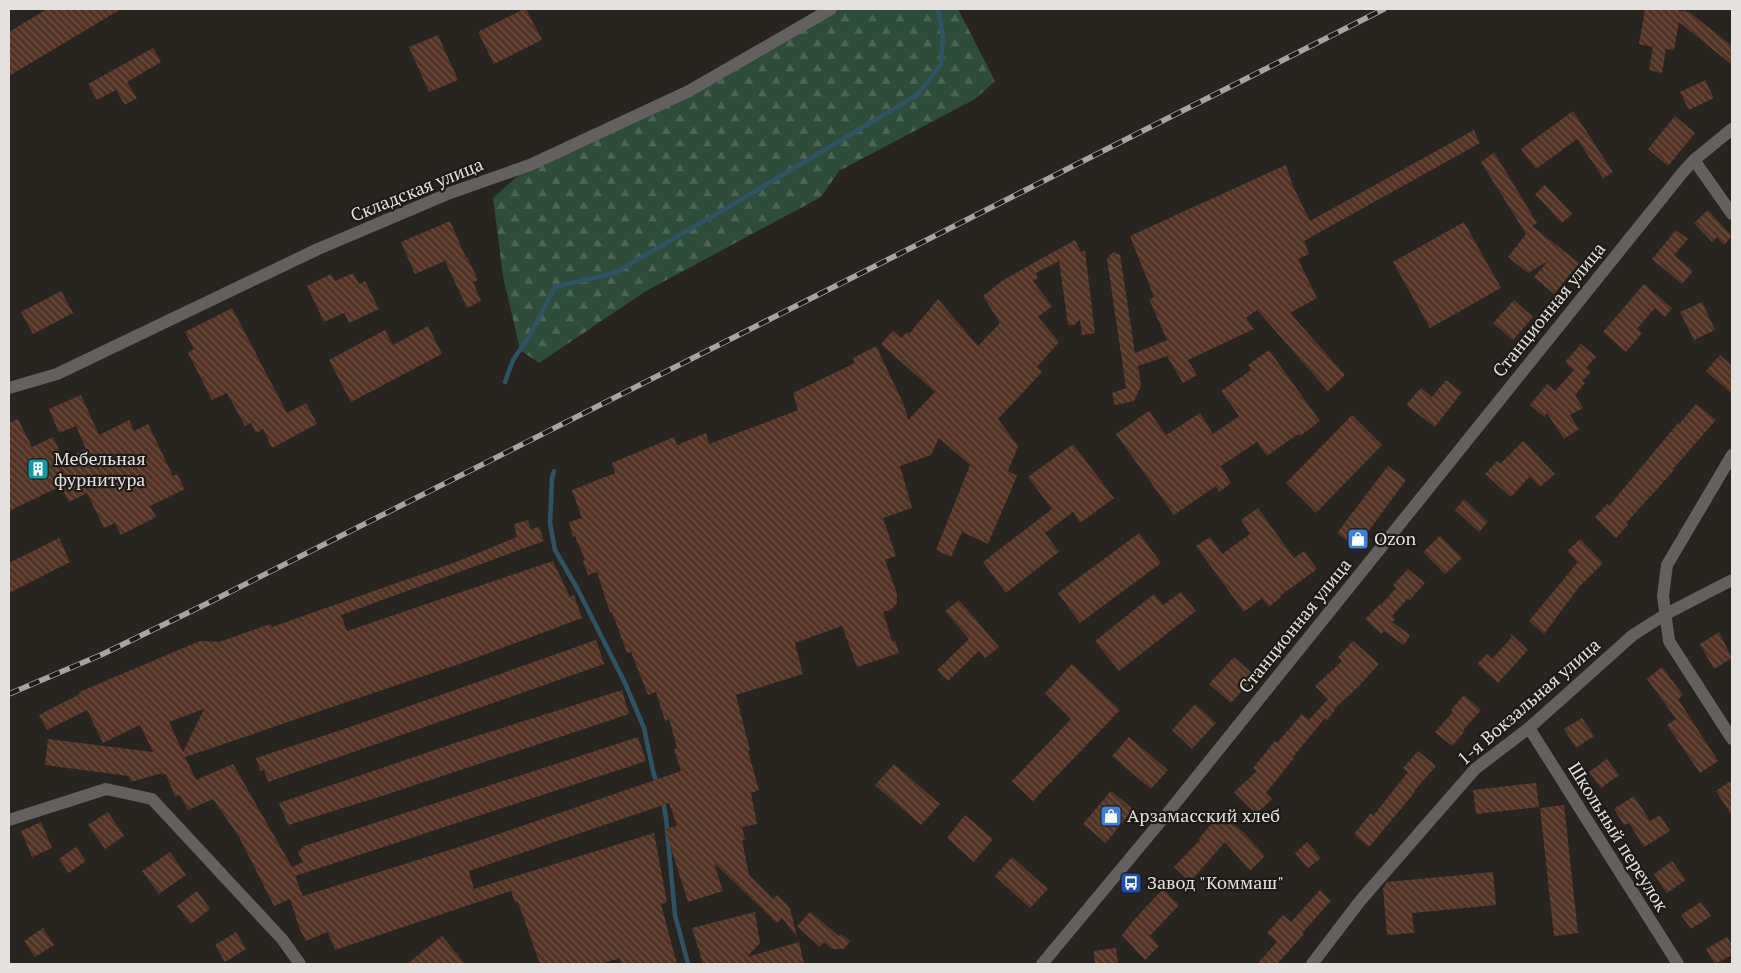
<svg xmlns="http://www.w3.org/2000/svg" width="1741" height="973" viewBox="0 0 1741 973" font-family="'PT Serif',serif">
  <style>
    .forest { fill: url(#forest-firs) }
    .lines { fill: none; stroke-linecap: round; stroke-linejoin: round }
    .stream { stroke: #2e5365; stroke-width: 4.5 }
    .building { fill: url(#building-back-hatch); fill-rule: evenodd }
    .minor { stroke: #636060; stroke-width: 12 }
    .rail-casing { stroke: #a7a4a1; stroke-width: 5.5 }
    .rail { stroke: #1e1b17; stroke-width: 4; stroke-dasharray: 11; stroke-linecap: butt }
    .labels { text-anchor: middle; stroke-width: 4.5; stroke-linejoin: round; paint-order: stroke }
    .street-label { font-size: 18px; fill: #e4e1de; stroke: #1e1b17 }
    .poi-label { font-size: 18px; fill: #e4e1de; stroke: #1e1b17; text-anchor: start }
  </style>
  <defs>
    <pattern id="forest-firs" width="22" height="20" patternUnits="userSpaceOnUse" patternTransform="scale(1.25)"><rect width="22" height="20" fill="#2e4c3a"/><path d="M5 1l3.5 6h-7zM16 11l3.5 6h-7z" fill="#4c6656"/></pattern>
    <pattern id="building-back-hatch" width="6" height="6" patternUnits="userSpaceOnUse" patternTransform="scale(1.25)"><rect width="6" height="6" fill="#533424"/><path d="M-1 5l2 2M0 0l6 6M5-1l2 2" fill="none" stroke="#6c5143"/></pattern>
  </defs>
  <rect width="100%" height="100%" fill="#282420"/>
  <polygon class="forest" points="839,9 958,9 995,81 975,99 839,171 821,197 646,291 539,363 520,350 503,276 493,198 530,165 739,61"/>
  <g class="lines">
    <g class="stream">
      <polyline points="505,382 513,360 530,335 555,287 614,273 742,199 917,95 941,64 943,38 938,9"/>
      <polyline points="554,471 552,478 550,523 555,550 577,588 625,683 644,728 653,771 657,784"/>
      <polyline points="663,801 666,818 675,915 688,964"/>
    </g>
  </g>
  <g class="building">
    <polygon points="47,9 121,9 9,76 9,32"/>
    <polygon points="524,9 526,9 542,40 494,64 478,32"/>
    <polygon points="1645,9 1671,9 1689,12 1732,46 1732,65 1679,22 1674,50 1666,49 1662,73 1649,70 1653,47 1639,44"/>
    <polygon points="438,35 458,80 429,92 409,47"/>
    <polygon points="153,48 161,62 127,82 137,98 125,105 116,90 97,100 88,84"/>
    <polygon points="1705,80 1714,98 1689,110 1680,92"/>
    <polygon points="1573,111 1613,172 1603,178 1577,139 1536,169 1521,149"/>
    <polygon points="1675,116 1695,133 1668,166 1648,149"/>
    <polygon points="1474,130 1480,143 1304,241 1309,254 1298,259 1317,298 1290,313 1345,375 1328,391 1257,310 1246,318 1254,329 1188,360 1197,375 1183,383 1167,356 1138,366 1141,386 1134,401 1115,405 1112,393 1126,388 1107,259 1113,252 1120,255 1135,353 1167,340 1149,299 1154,297 1130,236 1286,165 1292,184 1310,221"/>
    <polygon points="1494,152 1537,223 1532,226 1579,263 1554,294 1534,277 1548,261 1528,273 1508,257 1526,234 1481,162"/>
    <polygon points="1545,185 1572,214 1562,223 1535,194"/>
    <polygon points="1708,210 1732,236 1724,245 1717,237 1712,242 1694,223"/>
    <polygon points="450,221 466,258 467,257 478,280 473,282 481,301 467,308 445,261 415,274 401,242"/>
    <polygon points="1464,222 1501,288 1430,328 1393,262"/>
    <polygon points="1676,230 1688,239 1674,255 1693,271 1682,284 1652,259"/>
    <path d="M1075,240L1081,252L1085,251L1095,333L1082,335L1080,319L1074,325H1068L1059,261L1036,273L1038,278L1033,281L1052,306L1038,317L1059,342L1037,367L1042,372L998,419L1018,446L1008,471L1017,476L988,544L962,532L951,557L936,550L970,465L939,438L931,455L900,466L912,508L883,518L896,556L885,560L897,594V603L891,610L883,612L892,641H895L899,653L857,667L842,626L795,643L803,674L736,695L750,750L748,751L759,790L751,793L757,824L742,827L745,840H742L749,875L773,899L777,895L790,908L797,937L782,918L777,923L714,863L723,891L688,902L665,829L677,826L669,803L469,871L474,889L654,833L667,902L661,904L677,964H621L620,958L600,964H540L518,902L515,903L511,891L335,950L328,932L306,941L300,930L290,899L274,906L239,837L213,799L188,810L180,795L175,797L166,774L163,775L162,773L131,782L129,776L45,765L48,739L153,752L140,725L103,743L87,710L47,730L39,715L80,694L79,692L200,641L219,642L270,624L272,627L456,562L517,537L514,524L528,520L531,530L539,526L544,541L341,615L347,631L553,561L570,597L574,595L582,618L465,662L185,757L196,780L233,764L292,867L303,862L298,852L304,846L638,737L646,761L295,876L303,896L481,840L681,771L674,749L677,748L669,719L665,721L656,692L648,695L631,652L627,653L612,612L610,613L597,572L588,575L583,561L585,560L575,536L573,537L569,522L582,518L572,490L615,473L612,463L674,437L677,445L706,433L709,444L798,410L793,393L855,363L853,358L876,346L904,405L908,420L935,392L881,344L893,331L901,338L907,332L909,334L938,299L978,346L1000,323L983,296L1003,280ZM204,709L183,752L169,722Z"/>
    <polygon points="353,273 359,284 365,281 379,309 349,323 344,313 324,322 307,286 331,274 335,281"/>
    <polygon points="1644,284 1672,308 1665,317 1655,308 1637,329 1642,333 1626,352 1603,332"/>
    <polygon points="61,291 73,313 33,334 21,312"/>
    <polygon points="1514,300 1533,317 1513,340 1493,323"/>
    <polygon points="1702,302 1715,330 1694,340 1680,312"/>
    <polygon points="232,308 287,413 306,403 317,424 272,448 263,429 256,433 251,423 245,426 227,393 212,400 188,353 194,349 185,332"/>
    <polygon points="428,326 442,354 351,402 329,360 385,330 393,345"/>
    <polygon points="1581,344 1596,357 1586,368 1591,372 1582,381 1585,383 1575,395 1583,408 1570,415 1579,429 1564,439 1547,413 1544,417 1530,405 1547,384 1555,391 1574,370 1565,362"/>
    <polygon points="1269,350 1320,421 1300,436 1298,434 1267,456 1257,442 1221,466 1231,483 1219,492 1216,486 1174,515 1116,434 1149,411 1166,435 1200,413 1213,434 1239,416 1221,391 1251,370 1248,365"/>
    <polygon points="1720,355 1732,366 1732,394 1706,371"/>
    <polygon points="1446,380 1462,392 1435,427 1406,405 1421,388 1432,397"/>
    <polygon points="81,395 99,435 129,420 134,431 148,424 173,476 177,474 185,489 150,506 156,517 121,535 115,523 104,528 87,493 69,502 61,486 9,511 9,423 18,419 32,447 53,437 64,460 86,449 76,426 59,433 49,409"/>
    <polygon points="1696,404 1716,420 1673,469 1674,470 1658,488 1626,523 1628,525 1616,538 1595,517 1607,504 1609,506 1678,423 1679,424"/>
    <polygon points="1352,415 1382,445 1316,513 1286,483"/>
    <polygon points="1523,441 1555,474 1540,487 1530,476 1511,497 1485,474 1497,461 1500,464"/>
    <polygon points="1073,444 1114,498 1080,523 1073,512 1045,533 1059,552 1006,593 983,562 1052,509 1028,477"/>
    <polygon points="1388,466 1406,480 1356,548 1337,533"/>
    <polygon points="1464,499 1488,522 1479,532 1455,510"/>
    <polygon points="1258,508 1294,558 1304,551 1317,569 1280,596 1281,597 1269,607 1262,598 1244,612 1196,546 1210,537 1222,554 1250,534 1241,520"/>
    <polygon points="1139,533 1161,563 1080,623 1058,593"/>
    <polygon points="1440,536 1462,558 1445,574 1423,552"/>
    <polygon points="59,538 70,562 9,593 9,563"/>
    <polygon points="1580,539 1603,563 1579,587 1544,634 1529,621 1578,562 1567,551"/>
    <polygon points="1408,569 1425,583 1410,600 1408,598 1392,616 1395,619 1392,622 1410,635 1404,645 1384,631 1381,634 1365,619 1380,604 1381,605 1396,588 1393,585"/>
    <polygon points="1181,592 1196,611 1119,671 1095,641 1154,594 1163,605"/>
    <polygon points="959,600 999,647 985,658 979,651 948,681 937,670 969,639 945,611"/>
    <polygon points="1719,632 1732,658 1714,669 1700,644"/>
    <polygon points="1511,634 1528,650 1498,683 1477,664 1487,654 1492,659 1511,638"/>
    <polygon points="596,640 604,664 268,782 264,770 260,771 256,758 350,727"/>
    <polygon points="1353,641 1379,664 1357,688 1334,709 1335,710 1327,720 1325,718 1293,757 1294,758 1266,793 1272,799 1256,814 1234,792 1257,771 1253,768 1275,741 1277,743 1302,714 1309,720 1328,699 1315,686 1342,661 1338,657"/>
    <polygon points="1234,657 1255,676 1231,703 1209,684"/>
    <polygon points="1072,664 1120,710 1033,801 1012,781 1071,719 1045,693"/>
    <polygon points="1662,667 1683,695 1678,699 1718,761 1700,773 1667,725 1676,719 1647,679"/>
    <polygon points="622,690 629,714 379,797 288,825 279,803 464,740"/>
    <polygon points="1464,695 1481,710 1463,730 1465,731 1452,746 1435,732 1453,712 1451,710"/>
    <polygon points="1195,704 1216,723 1192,749 1172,730"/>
    <polygon points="1582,718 1594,736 1576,748 1564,729"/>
    <polygon points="1129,737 1168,770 1151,789 1112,756"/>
    <polygon points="1418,751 1436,766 1414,791 1415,792 1369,847 1354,834 1371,813 1373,816 1408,772 1403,768"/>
    <polygon points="1607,759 1619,775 1601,788 1589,772"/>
    <polygon points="894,764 940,804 921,825 875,785"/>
    <polygon points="1732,780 1732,816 1716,791"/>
    <polygon points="1536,783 1539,807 1476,814 1473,790"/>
    <polygon points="1111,791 1133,809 1106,843 1083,824"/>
    <polygon points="1634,796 1650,821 1660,815 1670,831 1644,847 1629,823 1624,825 1614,809"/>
    <polygon points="1564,805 1578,933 1554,936 1540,808"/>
    <polygon points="108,812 124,836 105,849 88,825"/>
    <polygon points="1220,813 1244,833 1265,856 1250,871 1225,842 1190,882 1174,867 1200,840 1199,839"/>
    <polygon points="965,815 993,839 974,862 947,838"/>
    <polygon points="41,822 52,848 32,857 21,831"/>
    <polygon points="1307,842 1321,858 1308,868 1295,853"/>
    <polygon points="76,847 86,861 69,873 59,859"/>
    <polygon points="170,852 186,875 159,894 142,871"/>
    <polygon points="1012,857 1048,889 1030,908 995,876"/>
    <polygon points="1672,861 1686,880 1667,893 1654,874"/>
    <polygon points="1493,872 1496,905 1412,913 1414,933 1387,935 1383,888 1387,882"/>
    <polygon points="1163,889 1179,905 1150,936 1159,946 1145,960 1122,935 1133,921"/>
    <polygon points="1320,890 1331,901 1302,933 1304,934 1277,964 1257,964 1277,942 1267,933 1283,915 1291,922"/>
    <polygon points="197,891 210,909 191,924 177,906"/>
    <polygon points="1701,902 1711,916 1691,929 1681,915"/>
    <polygon points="755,912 760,943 747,957 799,942 804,964 703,964 692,928"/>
    <polygon points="810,912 839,936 841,934 850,941 844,949 832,949 824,942 820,947 797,926"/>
    <polygon points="43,928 54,945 35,957 24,941"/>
    <polygon points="236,932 246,949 225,962 215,945"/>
    <polygon points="442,936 465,964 407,964"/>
    <polygon points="1727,937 1732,945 1732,955 1715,964 1706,949"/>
    <polygon points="1116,948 1118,964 1095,964 1094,951"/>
  </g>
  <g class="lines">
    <g class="minor">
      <polyline points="1694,160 1732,214"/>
      <polyline points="9,388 57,374 318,249 450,193 530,165 689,91 831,9"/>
      <polyline points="1732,455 1667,565 1663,596 1669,641 1732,739"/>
      <polyline points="1529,728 1678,964"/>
      <polyline points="9,820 106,789 152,799 282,939 300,964"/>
      <polyline points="1042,964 1166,815 1683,172 1694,160 1732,129"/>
      <polyline points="1312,964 1360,901 1475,769 1529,728 1633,635 1666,614 1732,580"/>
    </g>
    <g class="rail-casing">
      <polyline id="rail" points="9,694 103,654 208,603 1384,9"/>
    </g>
    <use href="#rail" class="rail"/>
  </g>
  <defs>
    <g id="building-square" transform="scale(1.125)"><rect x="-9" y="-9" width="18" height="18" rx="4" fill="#0f9aa8" stroke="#1e1b17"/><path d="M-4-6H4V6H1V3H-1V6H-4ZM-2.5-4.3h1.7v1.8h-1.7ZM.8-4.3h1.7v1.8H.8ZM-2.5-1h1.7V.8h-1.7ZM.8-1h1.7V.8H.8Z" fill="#fff"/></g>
    <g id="shop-square" transform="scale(1.125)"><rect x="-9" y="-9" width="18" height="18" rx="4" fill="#3f7fe0" stroke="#1e1b17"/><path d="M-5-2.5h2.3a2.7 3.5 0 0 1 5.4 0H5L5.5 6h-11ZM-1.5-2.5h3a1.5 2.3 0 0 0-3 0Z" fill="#fff"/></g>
    <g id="bus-square" transform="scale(1.125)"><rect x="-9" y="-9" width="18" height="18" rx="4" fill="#1a4fb4" stroke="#1e1b17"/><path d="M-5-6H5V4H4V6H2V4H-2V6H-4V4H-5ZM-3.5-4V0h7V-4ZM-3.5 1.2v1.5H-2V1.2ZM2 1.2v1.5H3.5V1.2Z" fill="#fff"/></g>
  </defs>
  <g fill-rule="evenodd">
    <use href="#building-square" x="38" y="469"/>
    <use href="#shop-square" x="1358" y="539"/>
    <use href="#shop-square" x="1111" y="816"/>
    <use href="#bus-square" x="1131" y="883"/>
  </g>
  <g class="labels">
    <g class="street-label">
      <text transform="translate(417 190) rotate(-22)" y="6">Складская улица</text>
      <text transform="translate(1549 310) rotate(-51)" y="6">Станционная улица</text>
      <text transform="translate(1295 626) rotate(-51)" y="6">Станционная улица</text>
      <text transform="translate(1529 702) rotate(-41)" y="6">1-я Вокзальная улица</text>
      <text transform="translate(1618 837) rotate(58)" y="6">Школьный переулок</text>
    </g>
    <g class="poi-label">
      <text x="54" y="465">Мебельная<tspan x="54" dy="21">фурнитура</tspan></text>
      <text x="1374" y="545">Ozon</text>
      <text x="1127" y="822">Арзамасский хлеб</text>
      <text x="1147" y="889">Завод "Коммаш"</text>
    </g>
  </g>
  <rect width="1741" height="973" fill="none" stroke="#e4e1de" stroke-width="20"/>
</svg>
